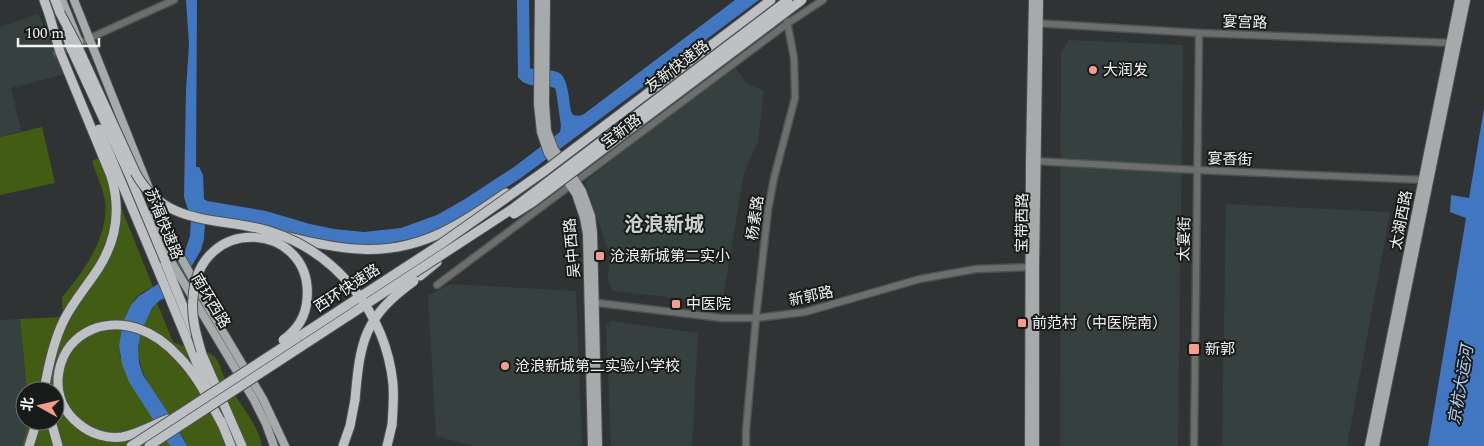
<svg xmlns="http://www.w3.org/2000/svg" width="1484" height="446" viewBox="0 0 1484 446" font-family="Spectral,'Noto Sans SC',serif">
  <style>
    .built { fill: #35403f }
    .green { fill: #425c14 }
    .water { fill: #4177c0 }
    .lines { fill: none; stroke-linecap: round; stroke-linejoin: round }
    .minor-casing { stroke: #4f5252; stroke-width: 9 }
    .major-casing { stroke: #4f5252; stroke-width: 10 }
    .highway-casing { stroke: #4f5252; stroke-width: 11 }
    .minor { stroke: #6d6f6f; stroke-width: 6 }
    .major { stroke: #a7aaab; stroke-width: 8 }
    .highway { stroke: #bdc1c3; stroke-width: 9 }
    .highway-bridge-casing { stroke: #4f5252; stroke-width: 11; stroke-linecap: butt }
    .highway-bridge { stroke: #bdc1c3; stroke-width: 9 }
    .poi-dot { fill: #f49d8d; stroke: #191b1a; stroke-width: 2 }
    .labels { text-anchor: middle; stroke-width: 4; stroke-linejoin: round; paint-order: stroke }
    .street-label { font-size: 15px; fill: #f1f3f3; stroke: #191b1a }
    .poi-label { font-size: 15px; fill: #f1f3f3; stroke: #191b1a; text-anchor: start }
    .water-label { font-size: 16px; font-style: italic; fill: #b3cff7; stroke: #191b1a }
    .district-label { font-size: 20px; font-weight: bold; fill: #cacfcf; stroke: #191b1a }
  </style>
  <rect width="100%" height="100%" fill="#303333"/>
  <g class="built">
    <polygon points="38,14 66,74 11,88 21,131 0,137 0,27"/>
    <polygon points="1069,40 1183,45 1178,446 1060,446 1061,53"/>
    <polygon points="736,68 746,83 764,91 758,142 744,173 722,303 613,291 608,281 609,253 585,182 683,103"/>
    <polygon points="1226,204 1390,212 1347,446 1222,446"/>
    <polygon points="450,284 576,291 582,446 472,446 436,436 428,296"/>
    <polygon points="20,319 27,391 25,391 25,421 29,421 29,423 22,446 0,446 0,320"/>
    <polygon points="611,321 698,333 692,446 611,446 606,326"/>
  </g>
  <g class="green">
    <polygon points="42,127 55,183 0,195 0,137"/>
    <path d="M101,157L153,287C148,290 143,291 139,295C125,308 118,338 120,357L170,446H22L29,421H55V391H27L20,319L63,317L62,297C83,273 109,236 105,202C103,188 96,174 92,161Z"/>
    <path d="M157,303L173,342C184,348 208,350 214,356C220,362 222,374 226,381C239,404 256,420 262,446H187C171,407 123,373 143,327C147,318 150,310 157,303Z"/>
  </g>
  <g class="water">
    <path d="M186,0H197L196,167H199L203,175L204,199L207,201L266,211L310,224L334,229L364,232L401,228L437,215L465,199L514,167L560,132L561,126L556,91L555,88C542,84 526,89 518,77L517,0H529L530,68C538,71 548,69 557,72C568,74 569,101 571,111L573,115L579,116L584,114L735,0H759L521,178L470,211L443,227L428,234L415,238L378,246H343L205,221L204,239L201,250L179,288L174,293L159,301L152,308L141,332L138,347L139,363L143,375L172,419L187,446H170L129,382L122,364L119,346L123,322L131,305L139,296L158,284L168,276L185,251L190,236L191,219L184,197L186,90L189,44Z"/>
    <polygon points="1484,108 1484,446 1428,446 1466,218 1450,212 1451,195 1469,198"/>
  </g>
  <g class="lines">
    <g class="minor-casing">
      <g id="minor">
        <polyline points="1034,23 1199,33 1454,43"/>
        <polyline points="57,53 174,0"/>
        <polyline points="1034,161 1197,170 1426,180"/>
        <polyline points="437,285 788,23 823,0"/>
        <polyline points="590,302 722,318 756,318 805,312 920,279 976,269 1033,267"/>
        <polyline points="746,446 746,430 756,318 768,210 774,178 795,98 794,58 787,21"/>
        <polyline points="1194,446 1199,33"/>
      </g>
    </g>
    <g class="major-casing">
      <g id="major">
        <polyline points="62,0 79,42"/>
        <polyline points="74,0 158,211 178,252 210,310 263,399 285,446"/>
        <polyline points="539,0 538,104 541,132 548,153 576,194 584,218 587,234 592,446"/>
        <polyline points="546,0 545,104 547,131 554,149 582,191 591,216 593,233 598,446"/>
        <polyline points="150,215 172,263 254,400 266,424 274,446"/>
        <polyline points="1029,446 1030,161 1033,0"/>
        <polyline points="1035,446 1035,267 1039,0"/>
        <polyline points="1369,446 1459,0"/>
        <polyline points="1375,446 1466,0"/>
      </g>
    </g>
    <g class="highway-casing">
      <g id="highway">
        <polyline points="44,0 49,14"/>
        <polyline points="55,0 60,13"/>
        <polyline points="575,148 771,0"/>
        <polyline points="128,172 194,333"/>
        <path d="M289,237C345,251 390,258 443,232C466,221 486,207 506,193"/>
        <polyline points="156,265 207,388"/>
        <polyline points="420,276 437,262"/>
        <polyline points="198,345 242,446"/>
        <path d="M168,419C153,425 138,434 122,437C107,439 91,434 79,424C65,413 57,397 58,378C62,336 100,316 139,329C154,334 168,345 179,357C198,376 209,401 222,424"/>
        <polyline points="51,421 58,446"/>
        <polyline points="221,421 231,446"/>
        <polyline points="29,446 37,421"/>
        <polyline points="343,446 350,426 355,400"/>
        <polyline points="387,446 392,425"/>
      </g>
    </g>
    <use href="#minor" class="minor"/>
    <use href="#major" class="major"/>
    <use href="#highway" class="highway"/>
    <g class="highway-bridge-casing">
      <g id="highway-bridge">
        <path d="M60,13L77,45L136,174C167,228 218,216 269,231C337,252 386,314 393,384C394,398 393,411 392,425"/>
        <polyline points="66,32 70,46 128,172"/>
        <polyline points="99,129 156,265"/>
        <polyline points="514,214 533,202 802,0"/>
        <path d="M201,351C196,334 191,316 193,298C198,212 314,222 307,299C306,316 297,330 283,340"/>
        <path d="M44,391C48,367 53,342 64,320C73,302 87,286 98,269C117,240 121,209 111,176L60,52L49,14"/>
        <path d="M355,400C360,341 364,317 414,281"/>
        <polyline points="131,446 441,244 546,170 575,148"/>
        <polyline points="149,446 512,209 788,0"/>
      </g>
    </g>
    <use href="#highway-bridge" class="highway-bridge"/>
  </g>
  <g class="poi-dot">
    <circle cx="1093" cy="70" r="5"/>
    <rect x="595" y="251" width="10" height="10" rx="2.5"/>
    <rect x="671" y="299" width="10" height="10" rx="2.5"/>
    <rect x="1017" y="318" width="10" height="10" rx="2.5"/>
    <rect x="1188" y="343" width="12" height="12" rx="2.5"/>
    <circle cx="505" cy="366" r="5"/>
  </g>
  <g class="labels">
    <g class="street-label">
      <text transform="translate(1245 22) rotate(2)" y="5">宴宫路</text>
      <text transform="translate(677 66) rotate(-37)" y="5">友新快速路</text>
      <text transform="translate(621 131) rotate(-37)" y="5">宝新路</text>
      <text transform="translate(1230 159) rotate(2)" y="5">宴香街</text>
      <text transform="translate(755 218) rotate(-82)" y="5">杨素路</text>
      <text transform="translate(1401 220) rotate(-79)" y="5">太湖西路</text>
      <text transform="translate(1022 223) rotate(-89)" y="5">宝带西路</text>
      <text transform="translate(164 224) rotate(68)" y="5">苏福快速路</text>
      <text transform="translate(1184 239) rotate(-89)" y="5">太宴街</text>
      <text transform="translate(572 248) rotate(-95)" y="5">吴中西路</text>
      <text transform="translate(347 288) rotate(-33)" y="5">西环快速路</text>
      <text transform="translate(811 296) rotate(-12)" y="5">新郭路</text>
      <text transform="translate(211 301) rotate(59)" y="5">南环西路</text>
    </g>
    <g class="poi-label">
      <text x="1103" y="75">大润发</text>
      <text x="610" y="261">沧浪新城第二实小</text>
      <text x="686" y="309">中医院</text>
      <text x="1032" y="328">前范村（中医院南）</text>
      <text x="1205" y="354">新郭</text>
      <text x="515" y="371">沧浪新城第二实验小学校</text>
    </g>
    <g class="water-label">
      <text transform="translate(1460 385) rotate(-80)" y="6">京杭大运河</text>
    </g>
    <g class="district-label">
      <text x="664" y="231">沧浪新城</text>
    </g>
  </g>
  <g transform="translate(40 406) rotate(278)"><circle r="24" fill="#191b1a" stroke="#6f7171"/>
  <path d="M0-4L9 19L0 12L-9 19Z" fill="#f49d8d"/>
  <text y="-8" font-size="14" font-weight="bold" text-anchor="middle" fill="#f1f3f3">北</text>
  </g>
  <path d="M18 38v8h81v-8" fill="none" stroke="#f1f3f3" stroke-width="2.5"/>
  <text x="25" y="38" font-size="15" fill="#f1f3f3" stroke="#191b1a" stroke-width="4" paint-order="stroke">100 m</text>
</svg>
